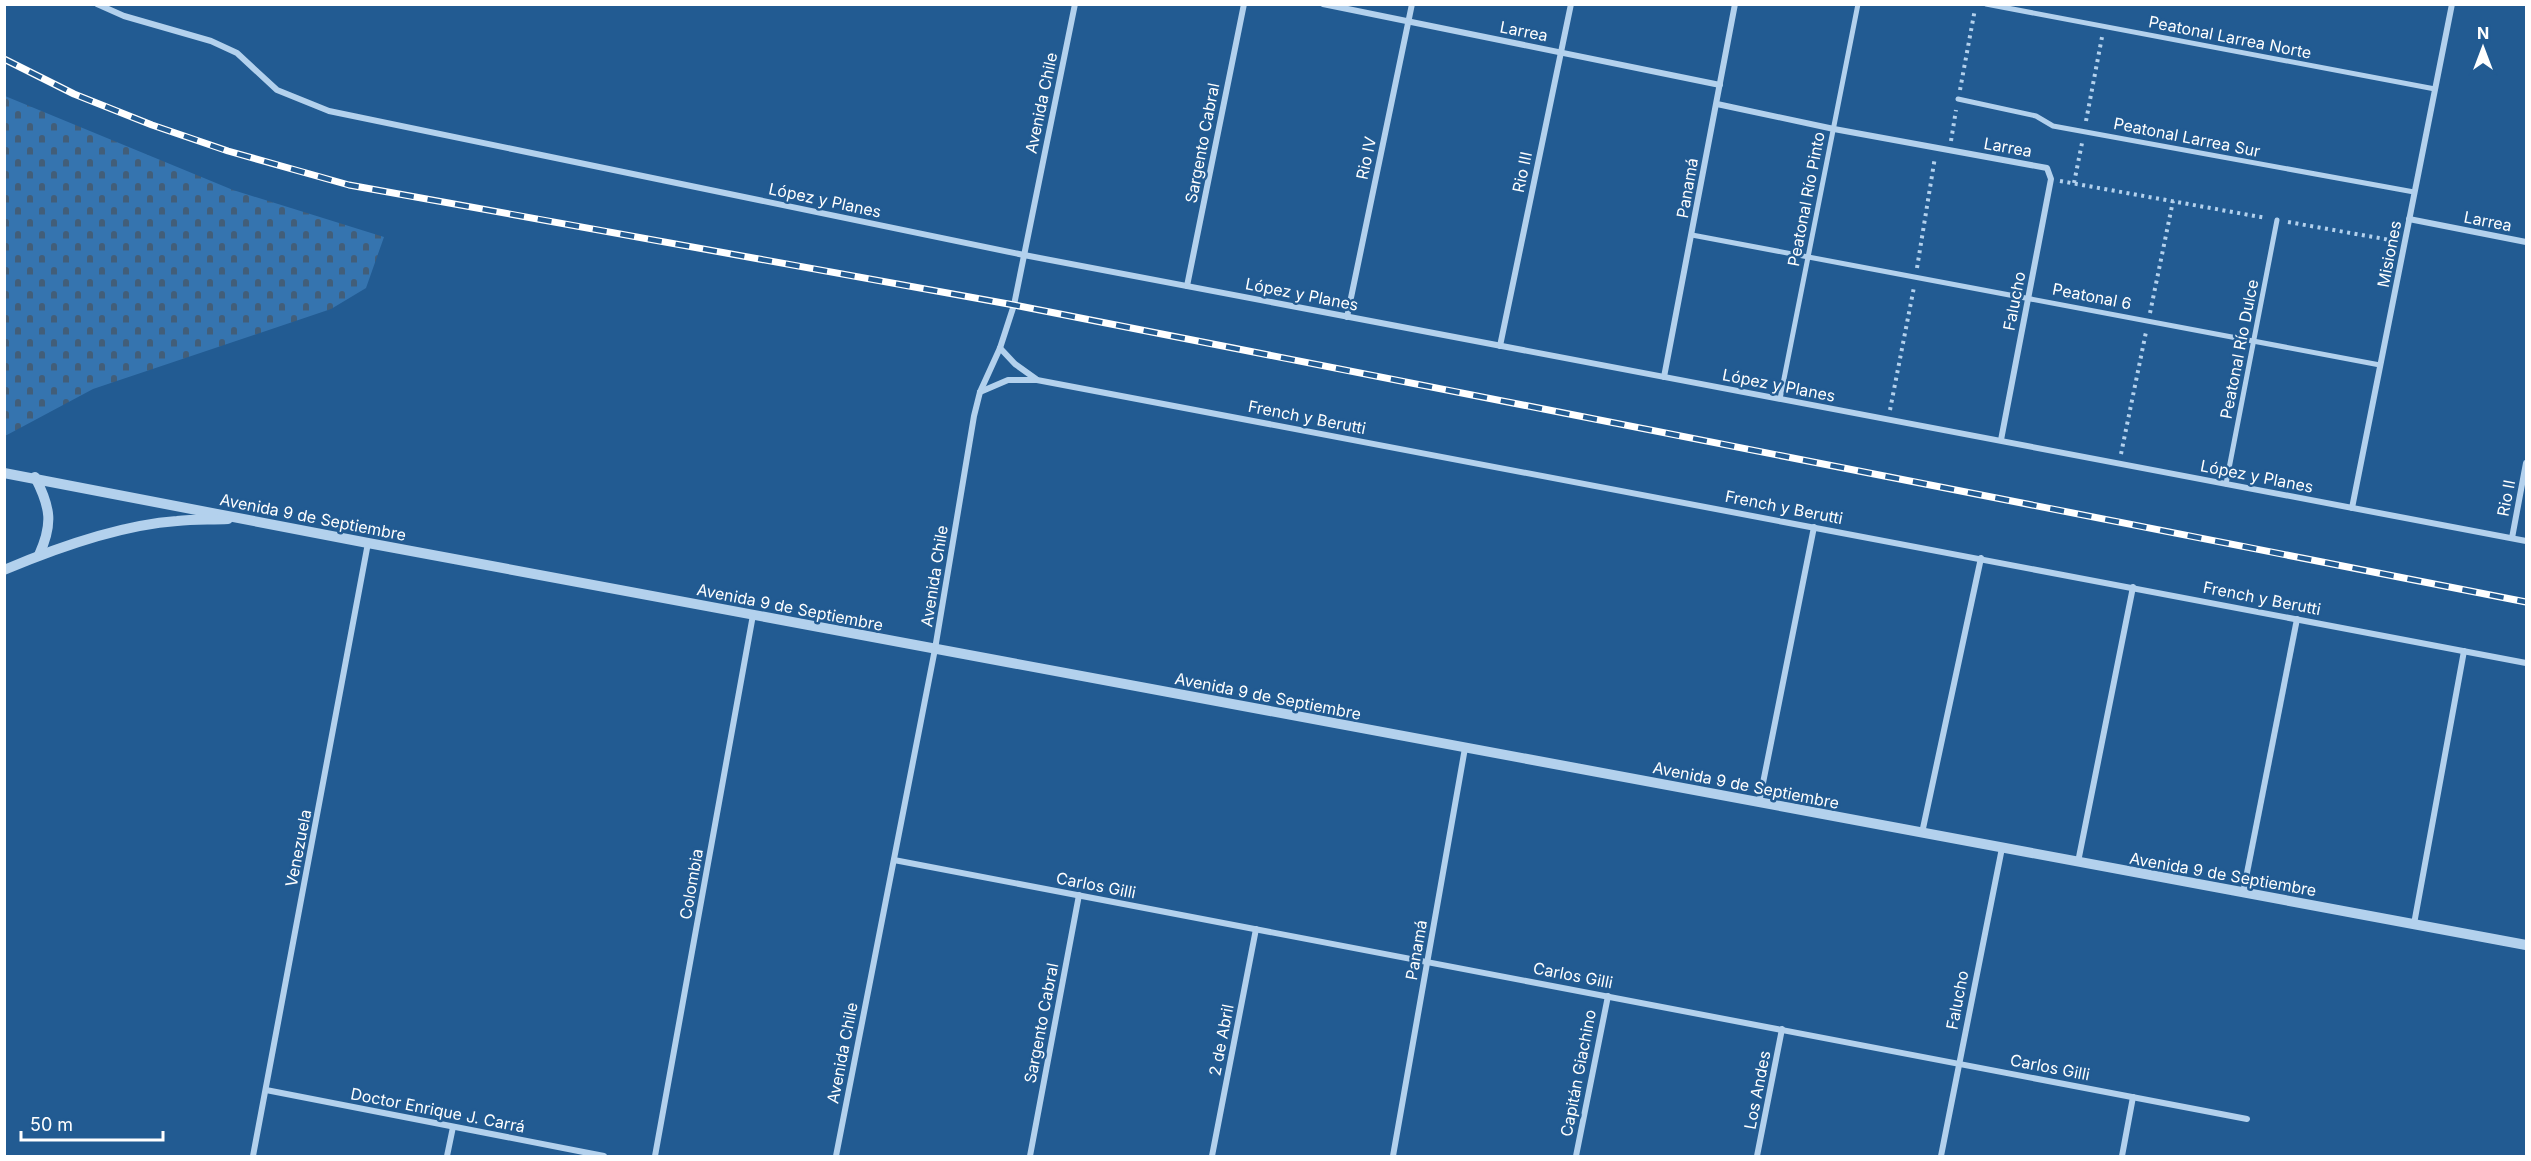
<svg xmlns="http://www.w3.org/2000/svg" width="2531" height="1161" viewBox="0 0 2531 1161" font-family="Inter,sans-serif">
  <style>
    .cemetery { fill: url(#cemetery-stones) }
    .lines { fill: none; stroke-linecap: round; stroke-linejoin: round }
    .path { stroke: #b3d1ed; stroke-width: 4; stroke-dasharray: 3 4.5; stroke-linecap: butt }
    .pedestrian { stroke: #b3d1ed; stroke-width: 5 }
    .minor { stroke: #b3d1ed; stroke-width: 6 }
    .tertiary { stroke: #b3d1ed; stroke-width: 10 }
    .rail-casing { stroke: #fff; stroke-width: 7 }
    .rail { stroke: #225b92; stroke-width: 4.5; stroke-dasharray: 14; stroke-linecap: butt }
    .labels { text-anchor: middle; stroke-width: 5; stroke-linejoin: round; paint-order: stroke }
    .street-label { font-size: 16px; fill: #fff; stroke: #225b92 }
  </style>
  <defs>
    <pattern id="cemetery-stones" width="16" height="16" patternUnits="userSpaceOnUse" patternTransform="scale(1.5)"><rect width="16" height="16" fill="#3574af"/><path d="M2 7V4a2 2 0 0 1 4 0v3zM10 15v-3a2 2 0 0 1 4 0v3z" fill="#425e79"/></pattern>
  </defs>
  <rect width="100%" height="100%" fill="#225b92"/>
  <polygon class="cemetery" points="5,96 233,190 384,237 366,288 331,309 93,389 5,436"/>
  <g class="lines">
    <g class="path">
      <polyline points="1960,90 1975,9"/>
      <polyline points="2086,121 2102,37"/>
      <polyline points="1951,141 1956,110"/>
      <polyline points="2060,181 2266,218"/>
      <polyline points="2074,183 2082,143"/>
      <polyline points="2288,222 2396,241"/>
      <polyline points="1917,268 1935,157"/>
      <polyline points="2150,313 2173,201"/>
      <polyline points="1890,410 1914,287"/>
      <polyline points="2121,454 2146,332"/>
    </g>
    <g class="pedestrian">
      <polyline points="1986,4 2435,89"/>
      <polyline points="1958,99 2036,116 2053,126 2414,192"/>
      <polyline points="1692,235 2380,365"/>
      <polyline points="1780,399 1858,4"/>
      <polyline points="2226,484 2277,220"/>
    </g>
    <g class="minor">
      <polyline points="97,4 124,16 211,41 237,53 277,90 329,111 1024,255 2526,541"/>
      <polyline points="1323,4 1720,85"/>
      <polyline points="1717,104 1834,129 2047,168 2051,179 2001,440"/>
      <polyline points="2409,219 2526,242"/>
      <polyline points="1187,286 1244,4"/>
      <polyline points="1347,317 1412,4"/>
      <polyline points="1500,346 1571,4"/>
      <polyline points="1000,348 1015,364 1036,379"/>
      <polyline points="1664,377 1735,4"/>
      <polyline points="980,392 1008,380 1037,380 2526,663"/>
      <polyline points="2352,508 2452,4"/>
      <polyline points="2512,538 2526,463"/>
      <polyline points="1759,803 1814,527"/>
      <polyline points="1922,833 1981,558"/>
      <polyline points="894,860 2247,1119"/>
      <polyline points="2078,862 2133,587"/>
      <polyline points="2243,893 2297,619"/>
      <polyline points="2414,924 2464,651"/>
      <polyline points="266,1090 604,1156"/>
      <polyline points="253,1156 368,543"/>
      <polyline points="447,1156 453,1127"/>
      <polyline points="655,1156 753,615"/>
      <polyline points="836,1156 935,649 974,416 980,392 1000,348 1014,305 1075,4"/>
      <polyline points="1030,1156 1079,895"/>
      <polyline points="1212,1156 1256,929"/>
      <polyline points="1393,1156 1465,748"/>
      <polyline points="1576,1156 1608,996"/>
      <polyline points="1757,1156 1782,1029"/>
      <polyline points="1941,1156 2002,848"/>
      <polyline points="2122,1156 2133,1097"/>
    </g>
    <g class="tertiary">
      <polyline points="4,473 368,543 2526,945"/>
      <path d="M35,477C51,508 53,524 39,555"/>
      <path d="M4,570C56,548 120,525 177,521C194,519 211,520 228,519"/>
    </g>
    <g class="rail-casing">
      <polyline id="rail" points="4,59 74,94 152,125 228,151 349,185 1014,305 2526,602"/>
    </g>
    <use href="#rail" class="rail"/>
  </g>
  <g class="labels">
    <g class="street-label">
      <text transform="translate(1524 31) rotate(11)" y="6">Larrea</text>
      <text transform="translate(2230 37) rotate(11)" y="6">Peatonal Larrea Norte</text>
      <text transform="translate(1041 103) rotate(-78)" y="6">Avenida Chile</text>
      <text transform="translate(2187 137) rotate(11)" y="6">Peatonal Larrea Sur</text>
      <text transform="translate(1202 143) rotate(-79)" y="6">Sargento Cabral</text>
      <text transform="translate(2008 147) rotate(10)" y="6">Larrea</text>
      <text transform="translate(1366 158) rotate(-78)" y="6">Rio IV</text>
      <text transform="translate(1522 172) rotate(-78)" y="6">Rio III</text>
      <text transform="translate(1687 188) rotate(-80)" y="6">Panamá</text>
      <text transform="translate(1806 199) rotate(-79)" y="6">Peatonal Río Pinto</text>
      <text transform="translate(825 200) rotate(12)" y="6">López y Planes</text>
      <text transform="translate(2488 221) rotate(11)" y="6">Larrea</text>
      <text transform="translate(2389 254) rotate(-79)" y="6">Misiones</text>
      <text transform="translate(1302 294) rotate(11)" y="6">López y Planes</text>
      <text transform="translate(2092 296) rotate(11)" y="6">Peatonal 6</text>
      <text transform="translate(2014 301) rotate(-79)" y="6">Falucho</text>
      <text transform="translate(2239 349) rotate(-79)" y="6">Peatonal Río Dulce</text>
      <text transform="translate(1779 385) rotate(11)" y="6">López y Planes</text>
      <text transform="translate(1307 417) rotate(11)" y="6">French y Berutti</text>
      <text transform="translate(2257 476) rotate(11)" y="6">López y Planes</text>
      <text transform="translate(2506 498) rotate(-79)" y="6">Rio II</text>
      <text transform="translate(1784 507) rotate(11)" y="6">French y Berutti</text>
      <text transform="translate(313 517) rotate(11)" y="6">Avenida 9 de Septiembre</text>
      <text transform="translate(934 576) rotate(-81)" y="6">Avenida Chile</text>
      <text transform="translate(2262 598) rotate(11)" y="6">French y Berutti</text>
      <text transform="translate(790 607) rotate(11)" y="6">Avenida 9 de Septiembre</text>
      <text transform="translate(1268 696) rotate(11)" y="6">Avenida 9 de Septiembre</text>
      <text transform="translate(1746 785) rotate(11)" y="6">Avenida 9 de Septiembre</text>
      <text transform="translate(298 848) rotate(-79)" y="6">Venezuela</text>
      <text transform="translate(2223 874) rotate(10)" y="6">Avenida 9 de Septiembre</text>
      <text transform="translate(691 884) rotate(-80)" y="6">Colombia</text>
      <text transform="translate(1096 885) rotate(11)" y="6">Carlos Gilli</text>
      <text transform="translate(1416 950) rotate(-80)" y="6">Panamá</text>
      <text transform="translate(1573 975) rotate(11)" y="6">Carlos Gilli</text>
      <text transform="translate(1957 1000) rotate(-79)" y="6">Falucho</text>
      <text transform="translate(1041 1023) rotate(-79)" y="6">Sargento Cabral</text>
      <text transform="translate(1221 1040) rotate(-79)" y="6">2 de Abril</text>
      <text transform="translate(842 1053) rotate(-79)" y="6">Avenida Chile</text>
      <text transform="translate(2050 1067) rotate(11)" y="6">Carlos Gilli</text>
      <text transform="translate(1578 1073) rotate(-79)" y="6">Capitán Giachino</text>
      <text transform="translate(1757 1090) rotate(-79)" y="6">Los Andes</text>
      <text transform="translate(438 1110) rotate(11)" y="6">Doctor Enrique J. Carrá</text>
    </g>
  </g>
  <rect width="2531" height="1161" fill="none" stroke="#ffffff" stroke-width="12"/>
  <g transform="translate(2483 48)" stroke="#225b92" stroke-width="4.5" paint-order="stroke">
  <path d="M0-4.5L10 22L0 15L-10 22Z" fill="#ffffff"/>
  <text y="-9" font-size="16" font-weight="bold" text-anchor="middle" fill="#ffffff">N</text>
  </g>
  <path d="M21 1131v9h142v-9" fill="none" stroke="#ffffff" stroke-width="3"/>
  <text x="30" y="1131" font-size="18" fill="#ffffff" stroke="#225b92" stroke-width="4.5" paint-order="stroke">50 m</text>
</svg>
